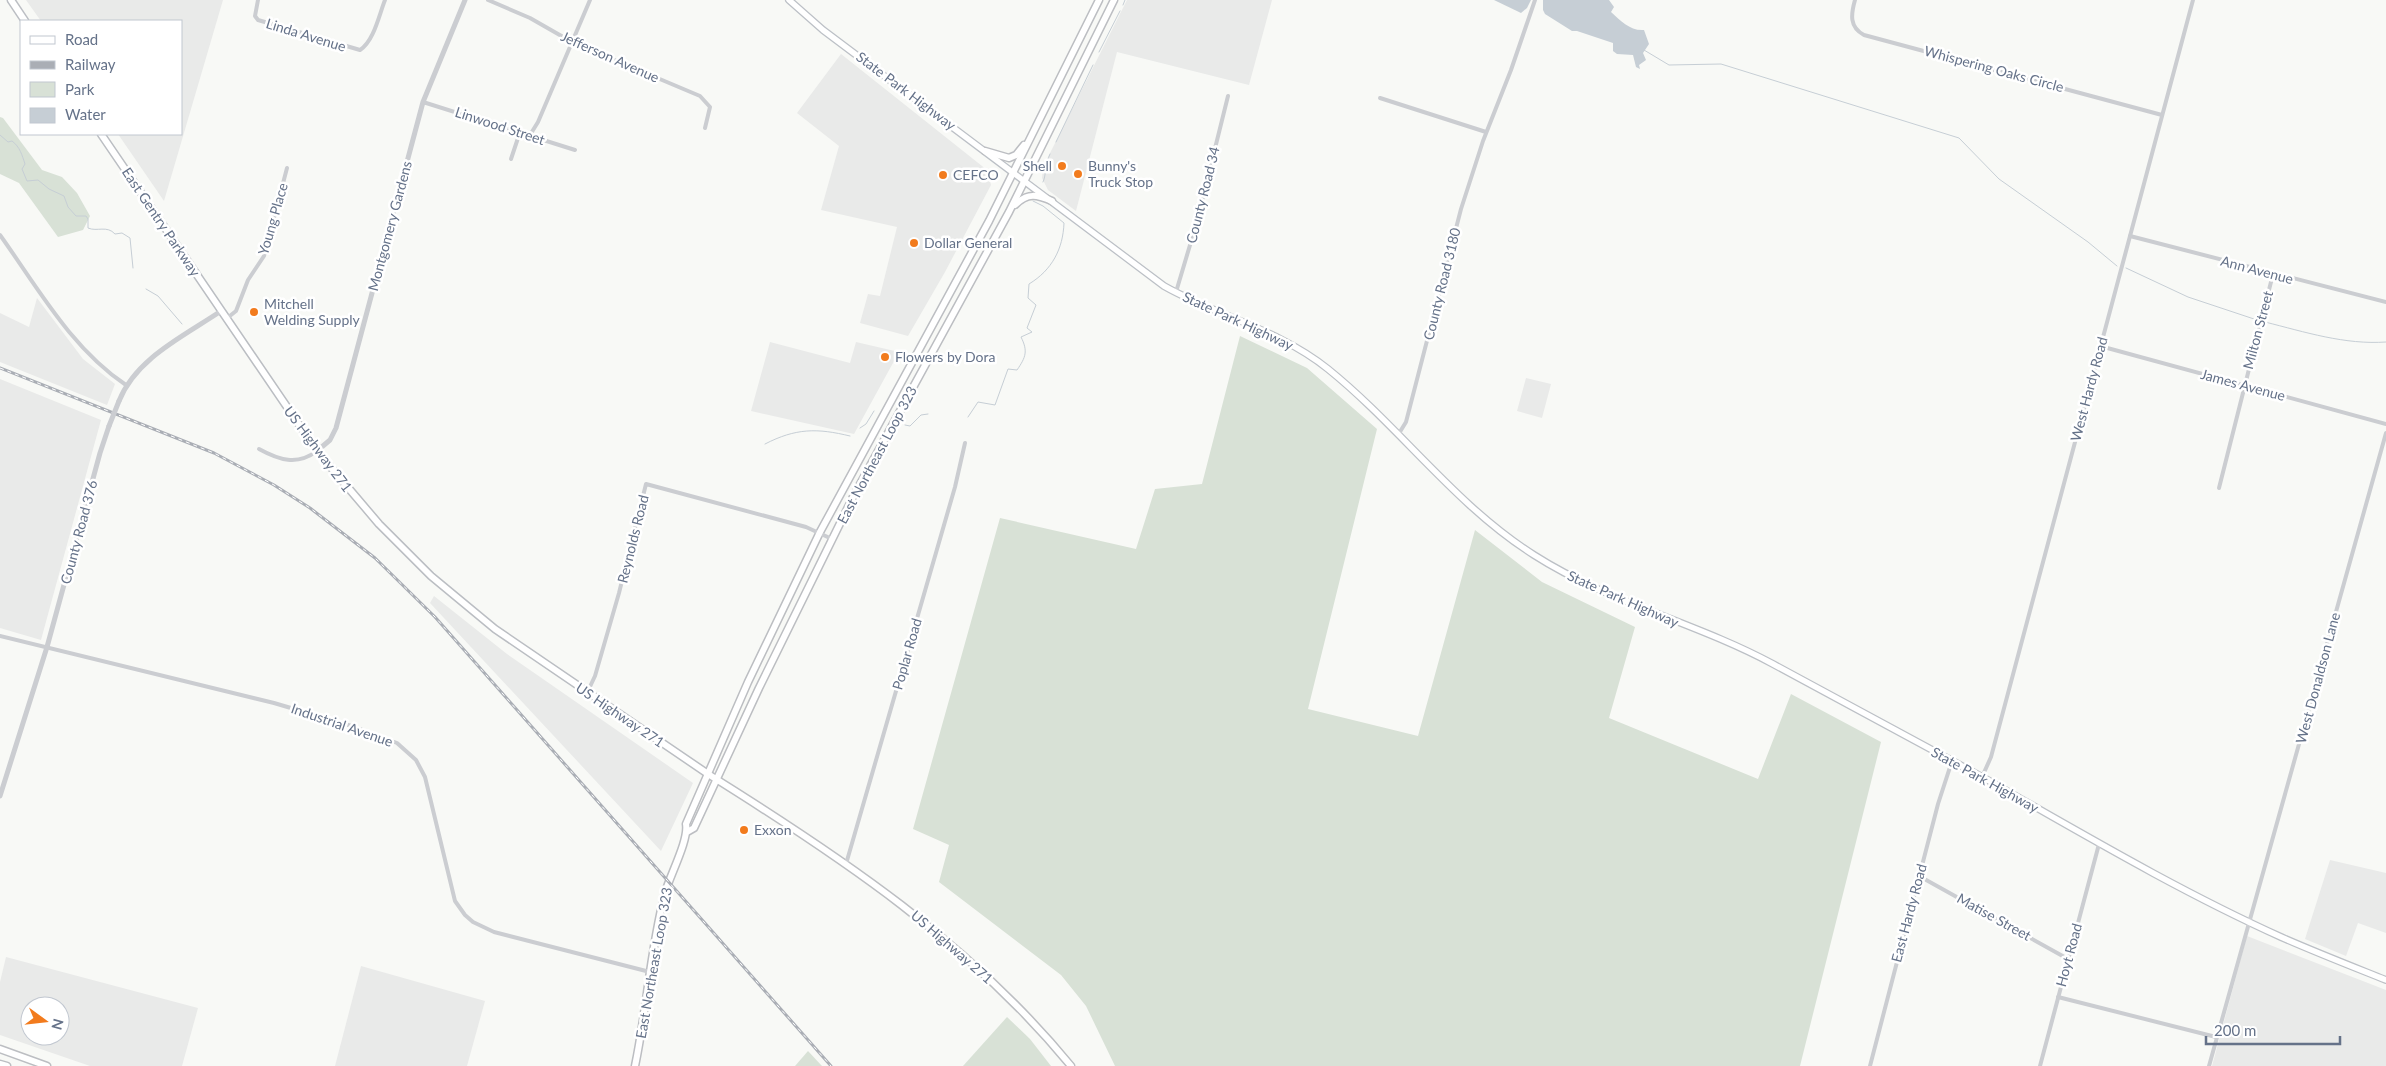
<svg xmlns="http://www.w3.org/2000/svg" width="2386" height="1066" viewBox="0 0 2386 1066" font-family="Lato,sans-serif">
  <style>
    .built { fill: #e9eae9; fill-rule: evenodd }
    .green { fill: #d8e1d6 }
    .water { fill: #c6ced5 }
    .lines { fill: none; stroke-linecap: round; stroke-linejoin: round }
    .stream { stroke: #c6ced5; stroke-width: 1 }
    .secondary-casing { stroke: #bcc0c6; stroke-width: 8 }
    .primary-casing { stroke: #bbbec3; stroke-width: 9 }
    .trunk-casing { stroke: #bcbec2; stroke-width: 9 }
    .minor { stroke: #cbcdd1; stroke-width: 4 }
    .tertiary { stroke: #cbcdd1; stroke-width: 5 }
    .secondary { stroke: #fff; stroke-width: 5.5 }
    .primary { stroke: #fff; stroke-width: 6 }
    .trunk { stroke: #fff; stroke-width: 6 }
    .rail-casing { stroke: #aaaeb5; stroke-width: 3 }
    .rail { stroke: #fff; stroke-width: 1; stroke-dasharray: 4; stroke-linecap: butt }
    .tertiary-bridge { stroke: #cbcdd1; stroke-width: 5 }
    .poi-dot { fill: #f27b1d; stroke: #fff; stroke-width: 2 }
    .labels { text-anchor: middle; stroke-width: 5; stroke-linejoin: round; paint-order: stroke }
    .street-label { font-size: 14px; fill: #657289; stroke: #fff }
    .poi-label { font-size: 14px; fill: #657289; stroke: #fff; text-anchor: start }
  </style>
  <rect width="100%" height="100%" fill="#f8f9f6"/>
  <g class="built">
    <polygon points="26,0 223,0 164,201 118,134 181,134 181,21 41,21"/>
    <polygon points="1127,0 1272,0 1249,85 1117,52 1076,211 1048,190 1042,178 1043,167"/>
    <polygon points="841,54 987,170 991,185 945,272 908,336 860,323 868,294 880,296 897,227 821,210 839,146 797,113"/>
    <polygon points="37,298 83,359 115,384 107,405 0,362 0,313 29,327"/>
    <polygon points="770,342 850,363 856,342 899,352 854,434 751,411"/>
    <polygon points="1526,378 1551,384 1542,418 1517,411"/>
    <polygon points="0,379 101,420 41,640 0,628"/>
    <polygon points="434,596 507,654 693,783 661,851 430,603"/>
    <polygon points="2330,860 2386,873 2386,933 2358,923 2346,956 2305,939"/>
    <polygon points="2247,936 2386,990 2386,1066 2212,1066"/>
    <path d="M6,957L198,1008L182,1066H90L0,1035V982ZM30,1006H60V1036H30Z"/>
    <polygon points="361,966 485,1001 467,1066 335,1066"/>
  </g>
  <g class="green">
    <polygon points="0,117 3,118 42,170 62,177 77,193 90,216 83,230 58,237 19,183 0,174"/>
    <polygon points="1240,336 1307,368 1377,429 1308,709 1418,736 1475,530 1542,582 1635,627 1609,718 1758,779 1791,694 1881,742 1800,1066 1115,1066 1086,1006 1061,975 939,882 949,845 913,829 1000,518 1136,549 1155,489 1202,484"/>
    <polygon points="1007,1017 1030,1039 1051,1066 963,1066"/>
    <polygon points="808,1051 822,1066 795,1066"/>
  </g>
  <g class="water">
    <polygon points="1494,0 1531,0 1527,8 1521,13"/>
    <path d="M1543,0H1609L1614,7L1611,12C1621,21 1630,31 1644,30L1649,44L1643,53L1646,60L1639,65L1640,69L1636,67L1633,55L1617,54L1613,51V43L1577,31H1572L1545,14L1543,10Z"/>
  </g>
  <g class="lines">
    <g class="stream">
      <polyline points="1123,5 1125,0"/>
      <polyline points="1644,50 1669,65 1721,64 1959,138 1999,179 2088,242 2117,266"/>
      <polyline points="1099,52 1120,11"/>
      <path d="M0,135L8,142L12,141C20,147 22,155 25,164L22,169L27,181L38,180L49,189L64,196L68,207L76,216H86L88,219V228C97,232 107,225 115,234L122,233L130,238L133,268"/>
      <polyline points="1056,142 1093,65"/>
      <path d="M1043,182C1046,177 1045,164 1050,154"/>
      <polyline points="2126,268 2188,297 2257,320"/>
      <polyline points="146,289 158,296 182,324"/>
      <path d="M2265,322C2305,332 2345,345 2386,342"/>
      <path d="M968,417L978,402L995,405L1008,369L1017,370C1026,357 1028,351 1021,337L1032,332L1027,328L1036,305L1028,298L1029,284C1052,270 1063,249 1064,223L1043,206L1033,201"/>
      <polyline points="905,425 910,426 921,415 928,414"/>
      <polyline points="860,428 866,424 874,411"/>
      <path d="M765,444C796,428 817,428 850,436"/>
    </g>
    <g class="secondary-casing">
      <path id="secondary" d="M789,0L823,30L1164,286C1217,316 1280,330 1328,369C1400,427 1455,505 1534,555C1609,603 1695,622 1773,664C1844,702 1915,740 1986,779C2083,834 2179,891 2281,937C2315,952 2351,966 2386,980"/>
    </g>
    <g class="primary-casing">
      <g id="primary">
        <polyline points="11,0 25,21"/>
        <polyline points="101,134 317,451 379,524 431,576 495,629 708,774"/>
      </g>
    </g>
    <g class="trunk-casing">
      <g id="trunk">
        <polyline points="985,151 1009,158 1016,155 1024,145"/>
        <path d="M1015,205C1028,192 1037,195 1052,201"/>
        <path d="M708,774C841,857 971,944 1071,1066"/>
        <polyline points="687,832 694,828 759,688 853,497 1009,212 1114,0"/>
        <polyline points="0,1049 47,1066"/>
        <polyline points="0,1064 7,1066"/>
        <path d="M635,1066C647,1009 650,950 665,893C670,875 689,840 686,824L748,682L820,532L989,221L1099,0"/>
      </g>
    </g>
    <g class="minor">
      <path d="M258,0L255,16L258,20L360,50C374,41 379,15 385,0"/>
      <polyline points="488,0 530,18 572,42 700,96 710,107 705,128"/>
      <path d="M1855,0C1851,14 1849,27 1864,35L2162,115"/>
      <polyline points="1380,98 1486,132"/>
      <polyline points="423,102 575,150"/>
      <polyline points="530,135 538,122 590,0"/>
      <polyline points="511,159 520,132"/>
      <path d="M0,235C38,288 71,348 126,385"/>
      <polyline points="2130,236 2386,302"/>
      <polyline points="1176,292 1196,225 1228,96"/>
      <polyline points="226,319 236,311 248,280 264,256 287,168"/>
      <polyline points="2100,346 2386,424"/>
      <polyline points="1398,435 1406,422 1461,209 1483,141 1511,70 1535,0"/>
      <path d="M259,449C279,460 297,466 317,451"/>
      <polyline points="2219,488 2273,274"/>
      <polyline points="0,636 274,703 355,727 397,743 416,760 425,777 455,901 465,915 473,922 494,932 650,972"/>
      <polyline points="587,693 595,676 619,593 646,484 806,527 832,539"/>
      <polyline points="1982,777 1991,757 2193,0"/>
      <polyline points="846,864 955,487 965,443"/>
      <polyline points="1919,876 2068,959"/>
      <polyline points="2058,997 2216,1037"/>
      <polyline points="1870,1066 1938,804 1952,761"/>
      <polyline points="2040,1066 2099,844"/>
      <polyline points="2209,1066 2386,433"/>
    </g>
    <g class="tertiary">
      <path d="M119,401C136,358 184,336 221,311"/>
      <polyline points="317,451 330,440 336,428 423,102 465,0"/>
      <polyline points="0,796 47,647 100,453 109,426"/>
    </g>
    <use href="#secondary" class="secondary"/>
    <use href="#primary" class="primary"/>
    <use href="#trunk" class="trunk"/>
    <g class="rail-casing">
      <polyline id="rail" points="0,368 214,453 274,485 310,508 375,558 435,617 831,1066"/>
    </g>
    <use href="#rail" class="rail"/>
    <polyline class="tertiary-bridge" points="109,426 119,401"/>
  </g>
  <g class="poi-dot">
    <circle cx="1062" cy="166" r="5"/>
    <circle cx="1078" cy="174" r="5"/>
    <circle cx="943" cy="175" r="5"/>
    <circle cx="914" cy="243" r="5"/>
    <circle cx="254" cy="312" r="5"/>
    <circle cx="885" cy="357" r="5"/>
    <circle cx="744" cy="830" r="5"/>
  </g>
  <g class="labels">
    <g class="street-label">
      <text transform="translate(306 35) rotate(17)" y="5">Linda Avenue</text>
      <text transform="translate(610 57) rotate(24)" y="5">Jefferson Avenue</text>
      <text transform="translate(1994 69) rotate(15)" y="5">Whispering Oaks Circle</text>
      <text transform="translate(906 91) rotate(37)" y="5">State Park Highway</text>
      <text transform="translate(500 126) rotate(18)" y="5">Linwood Street</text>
      <text transform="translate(1203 195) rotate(-76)" y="5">County Road 34</text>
      <text transform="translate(273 219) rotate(-74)" y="5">Young Place</text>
      <text transform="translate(161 222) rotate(56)" y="5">East Gentry Parkway</text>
      <text transform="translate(390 226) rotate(-75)" y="5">Montgomery Gardens</text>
      <text transform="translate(2257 270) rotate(15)" y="5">Ann Avenue</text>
      <text transform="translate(1442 284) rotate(-76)" y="5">County Road 3180</text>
      <text transform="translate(1238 321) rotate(25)" y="5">State Park Highway</text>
      <text transform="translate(2258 330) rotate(-75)" y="5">Milton Street</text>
      <text transform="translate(2243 385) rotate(15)" y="5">James Avenue</text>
      <text transform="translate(2089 389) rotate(-75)" y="5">West Hardy Road</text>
      <text transform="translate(318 449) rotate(53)" y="5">US Highway 271</text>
      <text transform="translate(877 455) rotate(-62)" y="5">East Northeast Loop 323</text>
      <text transform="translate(79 532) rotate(-75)" y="5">County Road 376</text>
      <text transform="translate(633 539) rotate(-76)" y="5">Reynolds Road</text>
      <text transform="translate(1623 599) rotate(24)" y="5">State Park Highway</text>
      <text transform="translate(907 654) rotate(-74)" y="5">Poplar Road</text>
      <text transform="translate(2318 678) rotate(-75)" y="5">West Donaldson Lane</text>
      <text transform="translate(620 715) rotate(34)" y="5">US Highway 271</text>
      <text transform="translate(342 725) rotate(19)" y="5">Industrial Avenue</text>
      <text transform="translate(1985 780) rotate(29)" y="5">State Park Highway</text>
      <text transform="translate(1909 913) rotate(-75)" y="5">East Hardy Road</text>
      <text transform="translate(1994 917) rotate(29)" y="5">Matise Street</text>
      <text transform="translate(952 947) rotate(41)" y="5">US Highway 271</text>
      <text transform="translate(2069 955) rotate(-75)" y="5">Hoyt Road</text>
      <text transform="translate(654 963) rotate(-80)" y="5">East Northeast Loop 323</text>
    </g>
    <g class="poi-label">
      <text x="1052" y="171" text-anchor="end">Shell</text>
      <text x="1088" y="171">Bunny's<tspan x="1088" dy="16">Truck Stop</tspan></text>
      <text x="953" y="180">CEFCO</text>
      <text x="924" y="248">Dollar General</text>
      <text x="264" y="309">Mitchell<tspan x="264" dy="16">Welding Supply</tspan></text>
      <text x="895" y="362">Flowers by Dora</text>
      <text x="754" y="835">Exxon</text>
    </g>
  </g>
  <rect x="20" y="20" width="162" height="115" fill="#ffffff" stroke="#c1c7d0"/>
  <rect x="30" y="36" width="25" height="8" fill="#ffffff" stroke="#c1c7d0"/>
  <text x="65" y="45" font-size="15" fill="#657289">Road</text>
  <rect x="30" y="61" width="25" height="8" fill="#aaaeb5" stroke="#c1c7d0"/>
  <text x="65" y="70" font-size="15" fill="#657289">Railway</text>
  <rect x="30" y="82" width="25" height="15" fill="#d8e1d6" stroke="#c1c7d0"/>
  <text x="65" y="95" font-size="15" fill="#657289">Park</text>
  <rect x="30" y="108" width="25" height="15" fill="#c6ced5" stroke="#c1c7d0"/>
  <text x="65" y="120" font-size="15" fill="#657289">Water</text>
  <g transform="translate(45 1021) rotate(105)"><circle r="24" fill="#ffffff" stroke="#c1c7d0"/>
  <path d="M0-4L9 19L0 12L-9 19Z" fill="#f27b1d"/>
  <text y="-8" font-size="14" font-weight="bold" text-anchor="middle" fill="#657289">N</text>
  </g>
  <path d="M2206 1036v8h134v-8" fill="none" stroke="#657289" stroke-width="2.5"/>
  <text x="2214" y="1036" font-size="15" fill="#657289" stroke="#ffffff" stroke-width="4" paint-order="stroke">200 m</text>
</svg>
